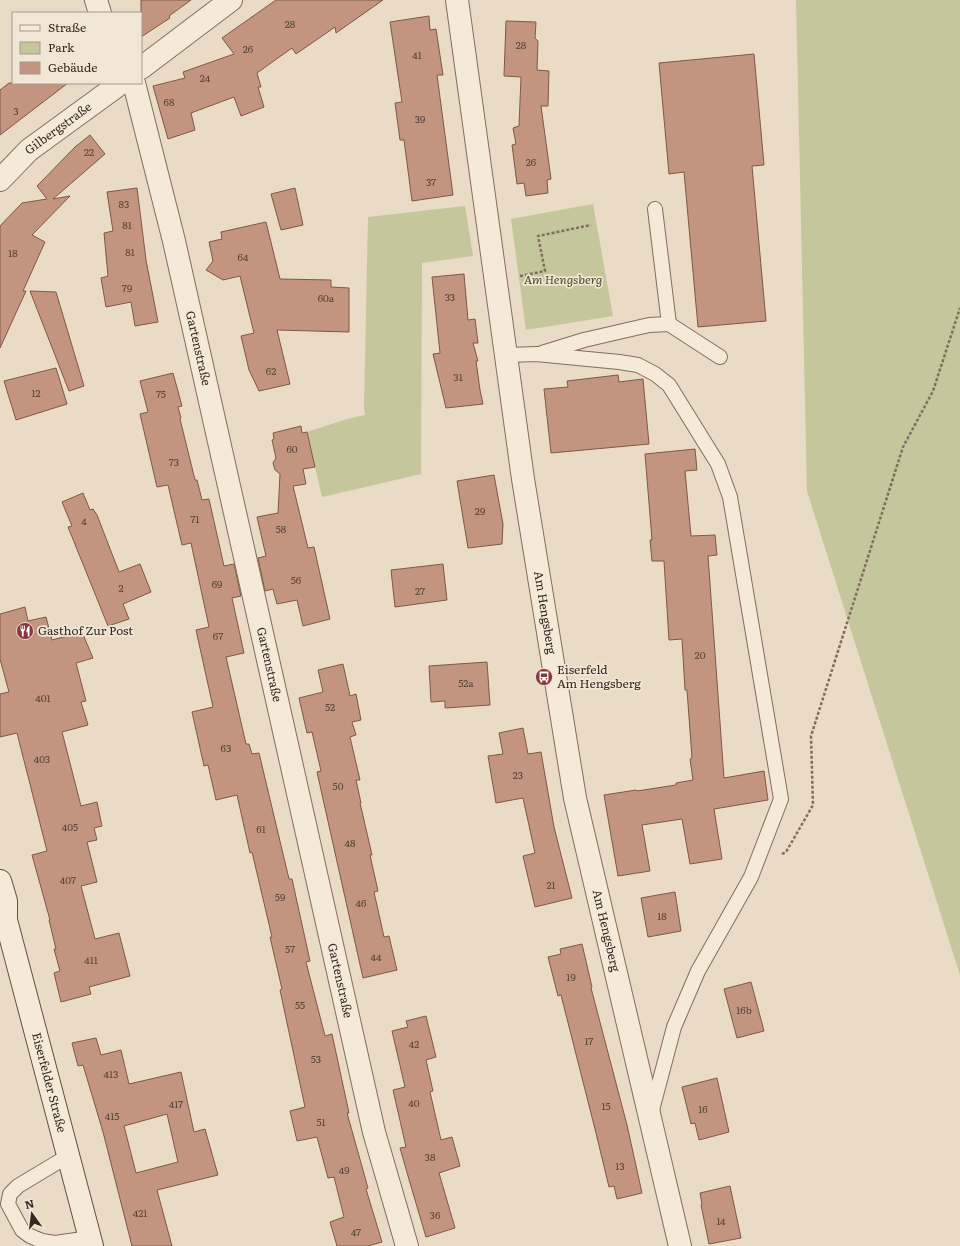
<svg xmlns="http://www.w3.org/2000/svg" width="960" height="1246" viewBox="0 0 960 1246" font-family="Literata,serif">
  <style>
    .green { fill: #c5c69b }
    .building { fill: #c39580; stroke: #7f5746; fill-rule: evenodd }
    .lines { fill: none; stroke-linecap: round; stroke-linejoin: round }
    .service-casing { stroke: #826d5e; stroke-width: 16 }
    .minor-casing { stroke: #826d5e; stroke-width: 24 }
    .secondary-casing { stroke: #644f41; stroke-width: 24 }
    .path { stroke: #826d5e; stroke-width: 2.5; stroke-dasharray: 3 2; stroke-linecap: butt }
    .service { stroke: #f5e9d8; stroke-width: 14 }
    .minor { stroke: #f5e9d8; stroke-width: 22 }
    .secondary { stroke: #f5e9d8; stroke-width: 22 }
    .labels { text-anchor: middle; stroke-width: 3.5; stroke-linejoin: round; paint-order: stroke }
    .number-label { font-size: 10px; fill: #584338 }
    .street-label { font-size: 12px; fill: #342820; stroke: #f1e6d5 }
    .park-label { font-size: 12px; font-style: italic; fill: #494e29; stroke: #f1e6d5 }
    .poi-label { font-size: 12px; fill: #342820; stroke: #f1e6d5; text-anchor: start }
  </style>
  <rect width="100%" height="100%" fill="#e9dbc6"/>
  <g class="green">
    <polygon points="796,0 960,0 960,975 807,491"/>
    <polygon points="593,204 613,316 526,330 511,219"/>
    <polygon points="465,206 473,256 422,263 421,474 322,497 307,432 347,419 365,415 364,408 368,217"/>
  </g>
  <g class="building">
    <polygon points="141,0 191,0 169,16 170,18 141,37"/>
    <polygon points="276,0 383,0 336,33 335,27 296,54 292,48 257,73 261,87 258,87 264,107 241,116 234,97 191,113 195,130 168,139 153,86 185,78 183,72 234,54 222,38"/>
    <polygon points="429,16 430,30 436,29 443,75 437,75 453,195 412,201 404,140 400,140 395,103 402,102 390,22"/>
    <polygon points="506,21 536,22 535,38 538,41 537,70 549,71 548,106 541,106 551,179 547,180 548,193 526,196 524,183 517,184 512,145 516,144 513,128 519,126 521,77 504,76"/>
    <polygon points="754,54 764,165 752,166 766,321 698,327 684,172 669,174 659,63"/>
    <polygon points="9,83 68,83 0,135 0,90"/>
    <polygon points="90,135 105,154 53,199 70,196 32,235 45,242 23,291 26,291 0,348 0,226 22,203 47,199 37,186 75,147"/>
    <polygon points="137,188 146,260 158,322 135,326 131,302 106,307 101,278 108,276 104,233 113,231 107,192"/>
    <polygon points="295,188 303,225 281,230 271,194"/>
    <polygon points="266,222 280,279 331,280 331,287 349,288 349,332 277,330 290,384 259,391 249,370 241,336 254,333 240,276 223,280 206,270 213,261 209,242 222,239 221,232"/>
    <polygon points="464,274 468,320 475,319 478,343 473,343 478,361 476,361 480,390 483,404 446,408 433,354 440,353 432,277"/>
    <polygon points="30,291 56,292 84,386 69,391"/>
    <polygon points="56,368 67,404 16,420 4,381"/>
    <polygon points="173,373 182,406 178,407 181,418 180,419 195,480 197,480 202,500 209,499 224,566 234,564 241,596 232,598 244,653 226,657 246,744 249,744 252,754 259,753 289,879 292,879 310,961 306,962 325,1036 332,1034 349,1113 347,1113 368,1188 366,1189 382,1242 368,1246 337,1246 330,1222 344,1217 334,1177 328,1178 317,1137 297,1141 290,1111 305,1107 280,990 282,989 270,937 272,937 252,852 250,853 237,795 216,800 208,765 204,766 192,712 213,707 196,630 209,627 191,543 182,545 168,485 157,487 140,414 148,412 140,381"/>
    <polygon points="618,375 619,382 643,379 649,444 551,453 544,389 568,387 567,381"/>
    <polygon points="301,426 302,433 307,432 315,467 303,469 306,484 293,486 308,548 314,547 330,619 303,626 297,600 277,604 273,589 265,591 258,558 266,556 257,517 278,513 280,474 275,470 273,463 276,458 272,440 274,439 273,433"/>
    <polygon points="695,449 697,470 685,471 691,536 715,535 717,555 708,556 724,778 764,771 768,800 714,809 722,859 690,864 682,819 642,825 650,871 618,876 604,795 636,790 637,791 676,785 676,783 693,780 690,759 692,758 687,690 685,690 682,639 669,640 664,561 652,561 650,540 652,540 645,454"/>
    <polygon points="494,475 503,524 502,544 468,548 457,481"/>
    <polygon points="83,493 90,510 93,509 97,515 119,572 140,564 151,592 123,604 129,619 108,626 68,527 72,526 62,502"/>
    <polygon points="443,564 447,600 395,607 391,570"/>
    <polygon points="25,607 28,621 46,617 52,640 82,632 93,658 76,663 86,701 81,702 88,725 62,732 81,806 97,802 102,826 94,828 97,840 87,842 97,882 81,886 95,939 119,933 130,976 89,987 91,994 61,1002 54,973 60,971 54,949 56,949 49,920 50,920 32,855 47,851 17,733 0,737 0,694 9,692 0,659 0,614"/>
    <polygon points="487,662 490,705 445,708 445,701 431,702 429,666"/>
    <polygon points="343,664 350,696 356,694 361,720 352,722 356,735 350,737 360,780 356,780 361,803 360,803 372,855 370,855 378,891 374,892 384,937 389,936 397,970 363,978 317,772 321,771 312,732 307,733 299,698 323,692 318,670"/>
    <polygon points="523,728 528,754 541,752 554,827 572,898 535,907 523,856 535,853 523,798 496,803 488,756 503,754 499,733"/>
    <polygon points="675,892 681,931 648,937 641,898"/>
    <polygon points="582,944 592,987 591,988 627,1125 642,1193 617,1199 614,1186 609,1187 596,1133 561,995 558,996 548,957 561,954 560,949"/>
    <polygon points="751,982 764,1031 737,1038 724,989"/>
    <polygon points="426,1016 436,1057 426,1060 433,1091 430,1092 441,1140 452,1137 460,1166 439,1173 455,1228 426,1237 410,1183 400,1148 406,1147 393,1090 405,1087 392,1031 408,1027 406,1021"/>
    <path d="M96,1038L101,1055L121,1050L129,1084L181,1072L194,1132L205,1129L218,1175L157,1190L172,1246H132L103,1132L83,1065L78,1066L72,1043ZM167,1114L178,1162L136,1173L124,1126Z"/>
    <polygon points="717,1078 729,1132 699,1140 695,1123 691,1124 682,1087"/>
    <polygon points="730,1186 741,1238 709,1244 701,1205 702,1204 700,1193"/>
  </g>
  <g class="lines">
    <g class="service-casing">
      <g id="service">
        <polyline points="655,209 669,324"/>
        <polyline points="542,353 584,340 649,325 669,324 720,357"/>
        <polyline points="505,355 536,354 619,362 638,365 655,374 669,385 718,464 730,497 781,799 751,877 698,971 674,1027 651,1114"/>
        <polyline points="68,1156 18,1186 10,1194 8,1204 22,1230 30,1236 42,1241 55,1243 90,1238"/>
      </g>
    </g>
    <g class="minor-casing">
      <g id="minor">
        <polyline points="96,0 100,13"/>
        <path id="s1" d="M457,0L523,479L575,798L680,1246"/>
        <polyline points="141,68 231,0"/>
        <path id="s2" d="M134,83L174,241L374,1132L407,1246"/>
        <path id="s3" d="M0,180L29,150L121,83"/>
      </g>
    </g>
    <g class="secondary-casing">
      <g id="secondary">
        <path id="s4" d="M0,881L6,901V920L92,1246"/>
      </g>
    </g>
    <g class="path">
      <polyline points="520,276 545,271 538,236 591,225"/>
      <polyline points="782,854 786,852 813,805 811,736 903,447 933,391 960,308"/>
    </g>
    <use href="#service" class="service"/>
    <use href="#minor" class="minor"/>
    <use href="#secondary" class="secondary"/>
  </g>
  <defs>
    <g id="restaurant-disc" transform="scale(0.9)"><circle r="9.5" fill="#8a353e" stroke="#f1e6d5"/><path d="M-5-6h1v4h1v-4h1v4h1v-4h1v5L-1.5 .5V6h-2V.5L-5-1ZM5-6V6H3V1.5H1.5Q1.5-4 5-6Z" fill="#fff"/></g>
    <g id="bus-disc" transform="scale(0.9)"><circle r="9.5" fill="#8a353e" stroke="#f1e6d5"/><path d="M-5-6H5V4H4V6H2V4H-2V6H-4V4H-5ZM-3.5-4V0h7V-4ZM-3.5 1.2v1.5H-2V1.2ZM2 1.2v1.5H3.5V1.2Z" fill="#fff"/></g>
  </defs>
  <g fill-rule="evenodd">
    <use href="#restaurant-disc" x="25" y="631"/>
    <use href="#bus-disc" x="544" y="677"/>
  </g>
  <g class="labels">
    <g class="number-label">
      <text x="290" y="28">28</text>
      <text x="521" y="49">28</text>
      <text x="248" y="53">26</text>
      <text x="417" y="59">41</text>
      <text x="205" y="82">24</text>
      <text x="169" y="106">68</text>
      <text x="16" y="115">3</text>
      <text x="420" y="123">39</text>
      <text x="89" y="156">22</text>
      <text x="531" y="166">26</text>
      <text x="431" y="186">37</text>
      <text x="124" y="208">83</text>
      <text x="127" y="229">81</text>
      <text x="130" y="256">81</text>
      <text x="13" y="257">18</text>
      <text x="243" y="261">64</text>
      <text x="127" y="292">79</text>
      <text x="450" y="301">33</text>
      <text x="326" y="302">60a</text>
      <text x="271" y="375">62</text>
      <text x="458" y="381">31</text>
      <text x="36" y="397">12</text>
      <text x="161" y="398">75</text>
      <text x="292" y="453">60</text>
      <text x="174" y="466">73</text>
      <text x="480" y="515">29</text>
      <text x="195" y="523">71</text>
      <text x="84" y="525">4</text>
      <text x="281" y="533">58</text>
      <text x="296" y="584">56</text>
      <text x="217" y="588">69</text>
      <text x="121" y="592">2</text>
      <text x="420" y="595">27</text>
      <text x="218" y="640">67</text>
      <text x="700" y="659">20</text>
      <text x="466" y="687">52a</text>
      <text x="43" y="702">401</text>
      <text x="330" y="711">52</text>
      <text x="226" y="752">63</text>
      <text x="42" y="763">403</text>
      <text x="518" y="779">23</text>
      <text x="338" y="790">50</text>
      <text x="70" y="831">405</text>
      <text x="261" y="833">61</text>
      <text x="350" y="847">48</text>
      <text x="68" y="884">407</text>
      <text x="551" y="889">21</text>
      <text x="280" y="901">59</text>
      <text x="361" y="907">46</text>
      <text x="662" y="920">18</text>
      <text x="290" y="953">57</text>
      <text x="376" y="961">44</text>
      <text x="91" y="964">411</text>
      <text x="571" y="981">19</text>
      <text x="300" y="1009">55</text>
      <text x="744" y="1014">16b</text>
      <text x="589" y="1045">17</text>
      <text x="414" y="1048">42</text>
      <text x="316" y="1063">53</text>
      <text x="111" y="1078">413</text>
      <text x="414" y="1107">40</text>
      <text x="176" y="1108">417</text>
      <text x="606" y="1110">15</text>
      <text x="703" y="1113">16</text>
      <text x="112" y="1120">415</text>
      <text x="321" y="1126">51</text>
      <text x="430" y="1161">38</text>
      <text x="620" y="1170">13</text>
      <text x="344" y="1174">49</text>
      <text x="140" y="1217">421</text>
      <text x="435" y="1219">36</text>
      <text x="721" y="1225">14</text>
      <text x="356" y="1236">47</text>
    </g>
    <g class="street-label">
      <text dy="4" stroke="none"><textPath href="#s3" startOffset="78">Gilbergstraße</textPath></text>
      <text dy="4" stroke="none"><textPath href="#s2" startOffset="273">Gartenstraße</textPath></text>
      <text dy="4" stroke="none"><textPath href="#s1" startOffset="619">Am Hengsberg</textPath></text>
      <text dy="4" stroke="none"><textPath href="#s2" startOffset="597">Gartenstraße</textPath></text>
      <text dy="4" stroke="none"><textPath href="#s1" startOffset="943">Am Hengsberg</textPath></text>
      <text dy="4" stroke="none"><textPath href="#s2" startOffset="921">Gartenstraße</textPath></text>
      <text dy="4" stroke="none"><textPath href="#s4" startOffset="208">Eiserfelder Straße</textPath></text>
    </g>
    <g class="park-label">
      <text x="563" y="284">Am Hengsberg</text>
    </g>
    <g class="poi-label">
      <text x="38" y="635">Gasthof Zur Post</text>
      <text x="557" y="674">Eiserfeld<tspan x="557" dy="14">Am Hengsberg</tspan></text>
    </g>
  </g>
  <rect x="12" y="12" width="130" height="72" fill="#f1e6d5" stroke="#a59a8d"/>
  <rect x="20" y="25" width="20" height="6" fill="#f5e9d8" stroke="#a59a8d"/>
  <text x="48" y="32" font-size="12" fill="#342820">Straße</text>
  <rect x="20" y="42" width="20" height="12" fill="#c5c69b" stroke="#a59a8d"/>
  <text x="48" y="52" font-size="12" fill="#342820">Park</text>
  <rect x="20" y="62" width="20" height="12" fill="#c39580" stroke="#a59a8d"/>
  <text x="48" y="72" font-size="12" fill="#342820">Gebäude</text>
  <g transform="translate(32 1214) rotate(346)" stroke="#f1e6d5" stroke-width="3" paint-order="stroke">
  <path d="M0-3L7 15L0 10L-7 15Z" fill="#342820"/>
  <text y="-6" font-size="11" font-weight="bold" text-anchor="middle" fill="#342820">N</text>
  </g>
</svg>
